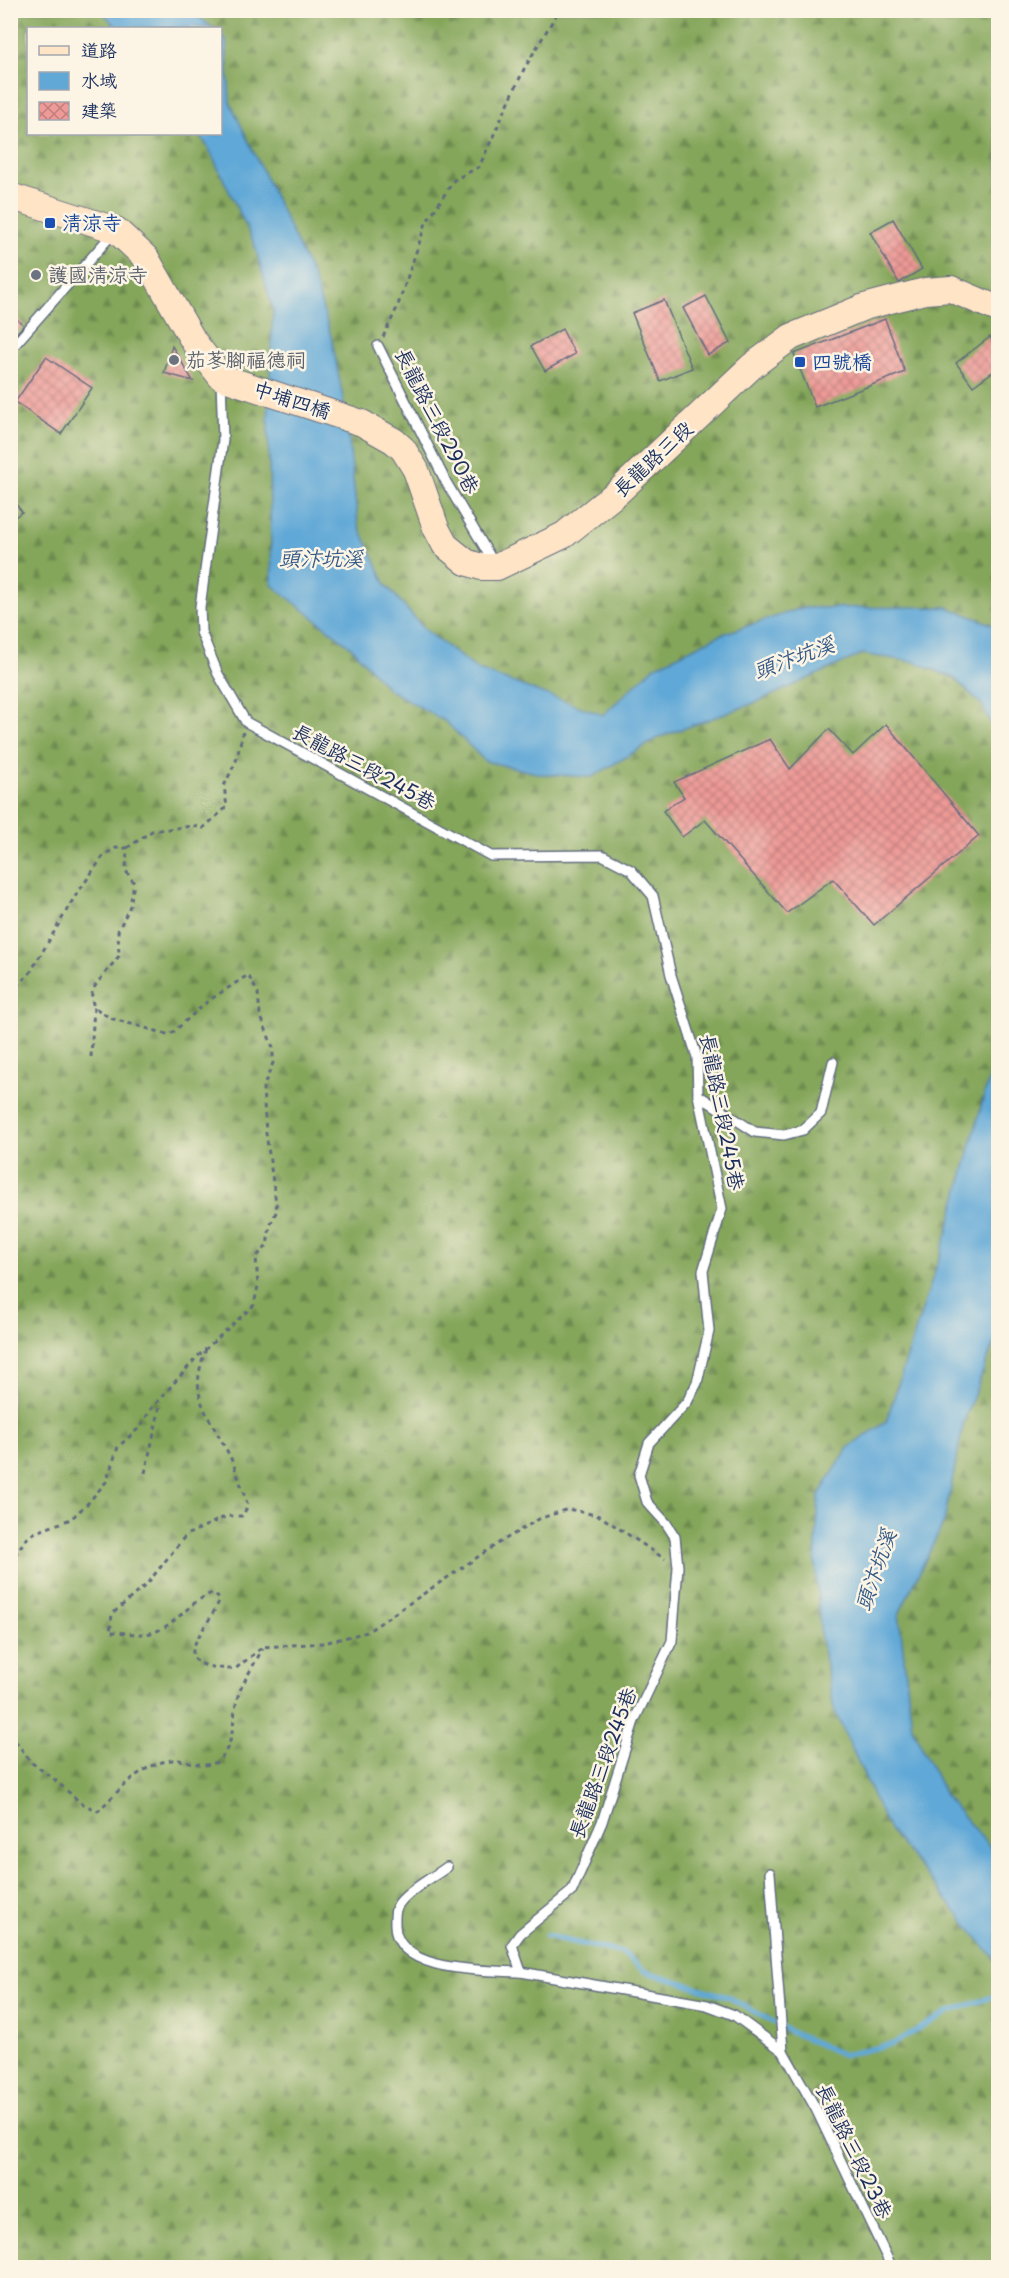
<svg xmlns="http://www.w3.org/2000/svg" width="1009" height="2278" viewBox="0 0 1009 2278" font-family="'Playpen Sans','LXGW WenKai TC',sans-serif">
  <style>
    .forest { fill: url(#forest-firs); stroke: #506a5c; stroke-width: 1.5; fill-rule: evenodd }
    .water { fill: #61a8d7; stroke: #3e6c9a; stroke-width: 1.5 }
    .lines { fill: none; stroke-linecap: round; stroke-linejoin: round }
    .stream { stroke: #61a8d7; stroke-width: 5 }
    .building { fill: url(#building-cross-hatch) }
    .service-casing { stroke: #636d7e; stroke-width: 12 }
    .secondary-casing { stroke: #636d7e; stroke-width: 28 }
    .path { stroke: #636d7e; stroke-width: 3; stroke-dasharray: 4.5 4.5; stroke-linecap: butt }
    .service { stroke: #fff; stroke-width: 9 }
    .secondary { stroke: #ffe4c6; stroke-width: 26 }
    .transit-dot { fill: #1a4fb4; stroke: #fcf5e5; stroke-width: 2 }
    .worship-dot { fill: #6b7280; stroke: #fcf5e5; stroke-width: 2 }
    .labels { text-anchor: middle; stroke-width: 5; stroke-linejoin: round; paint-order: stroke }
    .transit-label { font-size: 20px; fill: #164399; stroke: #fcf5e5; text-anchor: start }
    .worship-label { font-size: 20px; fill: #5b616d; stroke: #fcf5e5; text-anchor: start }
    .street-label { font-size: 20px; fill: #1b2f5e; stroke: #fcf5e5 }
    .water-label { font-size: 21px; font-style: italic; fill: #345988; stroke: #fcf5e5 }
  </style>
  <defs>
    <pattern id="forest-firs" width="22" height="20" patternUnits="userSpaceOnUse" patternTransform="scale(1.5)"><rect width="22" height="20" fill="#84a65a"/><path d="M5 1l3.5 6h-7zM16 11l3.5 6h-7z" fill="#6b884e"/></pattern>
    <pattern id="building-cross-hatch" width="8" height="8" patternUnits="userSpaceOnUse" patternTransform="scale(1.5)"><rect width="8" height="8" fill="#ee9a96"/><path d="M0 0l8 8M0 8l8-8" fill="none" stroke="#c07e7e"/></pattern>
  </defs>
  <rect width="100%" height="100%" fill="#fcf5e5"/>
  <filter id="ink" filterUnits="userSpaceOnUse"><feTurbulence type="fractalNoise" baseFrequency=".0167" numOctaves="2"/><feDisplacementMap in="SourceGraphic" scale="12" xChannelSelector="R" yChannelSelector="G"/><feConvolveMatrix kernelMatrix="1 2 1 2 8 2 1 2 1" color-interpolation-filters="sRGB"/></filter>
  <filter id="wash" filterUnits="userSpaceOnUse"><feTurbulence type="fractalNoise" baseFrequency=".008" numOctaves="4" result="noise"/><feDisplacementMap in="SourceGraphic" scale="24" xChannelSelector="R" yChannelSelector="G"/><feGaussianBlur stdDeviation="1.35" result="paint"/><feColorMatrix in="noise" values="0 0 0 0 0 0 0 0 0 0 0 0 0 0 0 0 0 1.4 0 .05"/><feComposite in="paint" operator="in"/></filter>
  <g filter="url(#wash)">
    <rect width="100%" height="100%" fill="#e9dfba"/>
    <path class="forest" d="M11,11H998V2267H11ZM28,28H220V134H28Z"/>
    <g class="water">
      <polygon points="102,11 191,11 213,28 117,28"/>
      <polygon points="221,35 226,39 230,102 313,277 331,336 346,414 358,524 386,585 424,629 478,670 603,715 654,667 720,635 802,608 947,607 991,624 998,631 998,741 983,706 954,678 915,662 862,654 757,702 660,737 592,777 541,774 485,761 446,722 388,689 351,647 272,585 268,420 273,310 254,243 208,147 199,134 220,134"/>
      <polygon points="998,1044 998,1332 964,1421 944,1522 899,1614 912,1727 946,1797 998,1856 998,1963 888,1828 834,1709 821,1638 815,1562 819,1495 848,1448 886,1422 947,1234"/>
    </g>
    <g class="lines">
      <polyline class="stream" points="546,1936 623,1953 644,1971 728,1997 791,2032 844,2055 893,2044 948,2012 998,1995"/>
    </g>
    <g id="blocks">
      <g class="building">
        <polygon points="893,219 922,269 899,283 870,232"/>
        <polygon points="706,296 730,343 708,355 683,308"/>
        <polygon points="664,300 692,368 660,381 632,313"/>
        <polygon points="10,314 24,325 10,340"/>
        <polygon points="885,319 905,372 815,407 794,354"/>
        <polygon points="562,329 575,354 545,371 531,346"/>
        <polygon points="990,337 998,349 998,368 973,386 956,363"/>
        <polygon points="172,346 193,381 164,373"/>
        <polygon points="46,357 92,388 61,434 15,402"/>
        <polygon points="10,496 22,512 10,520"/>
        <polygon points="886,724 979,836 874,925 833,879 787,913 705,820 682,837 663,811 684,797 674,782 770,739 790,769 829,729 853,755"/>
      </g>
    </g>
  </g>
  <g filter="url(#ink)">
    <use href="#blocks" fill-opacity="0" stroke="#636d7e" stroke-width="1.5"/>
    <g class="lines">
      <g class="service-casing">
        <g id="service">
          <polyline points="378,346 446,482 495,565"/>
          <polyline points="10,350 114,232"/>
          <polyline points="221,380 223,440 200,607 201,632 218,674 246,722 491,856 602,855 631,870 653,896 671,975 697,1057 698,1095 722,1209 703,1271 709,1331 697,1383 687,1402 649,1443 639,1475 647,1502 666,1523 675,1537 678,1567 672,1641 634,1721 602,1822 572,1891 520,1934 512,1945 521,1972 707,2005 734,2015 783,2051 816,2109 892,2268"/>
          <polyline points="698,1095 755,1132 784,1135 803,1130 821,1113 833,1062"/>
          <path d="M447,1867C432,1878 414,1887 402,1900C394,1908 395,1915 395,1925C396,1974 487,1970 521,1972"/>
          <polyline points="770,1873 783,2051"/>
        </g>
      </g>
      <g class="secondary-casing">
        <polyline id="secondary" points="10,196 116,230 146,258 194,342 221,377 362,423 394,441 403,449 416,470 436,528 445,545 466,562 481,567 497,567 564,535 619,491 752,366 791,337 864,307 925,291 951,289 998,309"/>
      </g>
      <g class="path">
        <polyline points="383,337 397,308 426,223 454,180 479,167 524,69 559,10"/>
        <polyline points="127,848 152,831 193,826 203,828 227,807 224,786 236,761 243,732"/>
        <polyline points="10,993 30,973 74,898 104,855 116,848 127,848"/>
        <polyline points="91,1057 94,1007"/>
        <path d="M206,1349C188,1396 205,1409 226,1449C236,1466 241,1487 248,1506L242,1516H227L186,1535L147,1584L112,1614L110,1632C124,1632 145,1637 157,1631C178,1622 191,1601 212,1593L220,1599C205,1636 160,1667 235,1669L263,1647L324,1643L367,1632L497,1544L539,1519L568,1509L600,1516L665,1559"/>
        <polyline points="145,1473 161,1402"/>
        <polyline points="10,1563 25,1540 34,1533 71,1519 88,1503 106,1482 118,1447 140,1427 151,1409 197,1357 254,1305 258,1286 256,1257 267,1246 270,1226 277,1210 266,1133 263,1088 273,1063 273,1048 260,1014 258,993 248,975 208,1001 170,1035 110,1018 94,1007 91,997 95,986 119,956 118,931 130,906 134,883 126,871 127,848"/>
        <path d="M10,1734L32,1763L54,1779L81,1803L98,1811C120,1790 139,1765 172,1760C188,1758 208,1773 221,1758C237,1738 231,1716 239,1693C245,1678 255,1663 263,1648"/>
      </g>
      <use href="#service" class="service"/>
      <use href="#secondary" class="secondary"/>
    </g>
  </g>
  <g class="transit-dot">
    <rect x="44" y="217" width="12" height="12" rx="3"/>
    <rect x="794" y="356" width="12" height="12" rx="3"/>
  </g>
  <g class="worship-dot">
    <circle cx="36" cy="275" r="6"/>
    <circle cx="174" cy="360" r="6"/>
  </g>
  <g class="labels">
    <g class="transit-label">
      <text x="62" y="230">清涼寺</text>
      <text x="812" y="369">四號橋</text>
    </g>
    <g class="worship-label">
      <text x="48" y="282">護國清涼寺</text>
      <text x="186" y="367">茄苳腳福德祠</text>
    </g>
    <g class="street-label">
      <text transform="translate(292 400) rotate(18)" y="7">中埔四橋</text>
      <text transform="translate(437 421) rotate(63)" y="7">長龍路三段290巷</text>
      <text transform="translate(653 459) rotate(-43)" y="7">長龍路三段</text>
      <text transform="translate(364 767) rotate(28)" y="7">長龍路三段245巷</text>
      <text transform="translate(722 1112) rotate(79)" y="7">長龍路三段245巷</text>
      <text transform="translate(603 1763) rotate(-70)" y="7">長龍路三段245巷</text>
      <text transform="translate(854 2151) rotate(64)" y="7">長龍路三段23巷</text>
    </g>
    <g class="water-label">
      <text x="321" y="566">頭汴坑溪</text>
      <text transform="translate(794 658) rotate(-20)" y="7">頭汴坑溪</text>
      <text transform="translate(876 1570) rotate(-71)" y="7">頭汴坑溪</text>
    </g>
  </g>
  <rect width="1009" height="2278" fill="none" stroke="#fcf5e5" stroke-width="36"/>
  <rect x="27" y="27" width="195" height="108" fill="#fcf5e5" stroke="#a2a6af" stroke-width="1.5"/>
  <rect x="39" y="46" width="30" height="9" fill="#ffe4c6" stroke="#a2a6af" stroke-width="1.5"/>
  <text x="81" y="57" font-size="18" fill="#1b2f5e">道路</text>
  <rect x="39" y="72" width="30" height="18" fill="#61a8d7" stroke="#a2a6af" stroke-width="1.5"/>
  <text x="81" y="87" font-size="18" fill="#1b2f5e">水域</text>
  <rect x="39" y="102" width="30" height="18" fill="url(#building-cross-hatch)" stroke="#a2a6af" stroke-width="1.5"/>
  <text x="81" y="117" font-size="18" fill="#1b2f5e">建築</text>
</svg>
